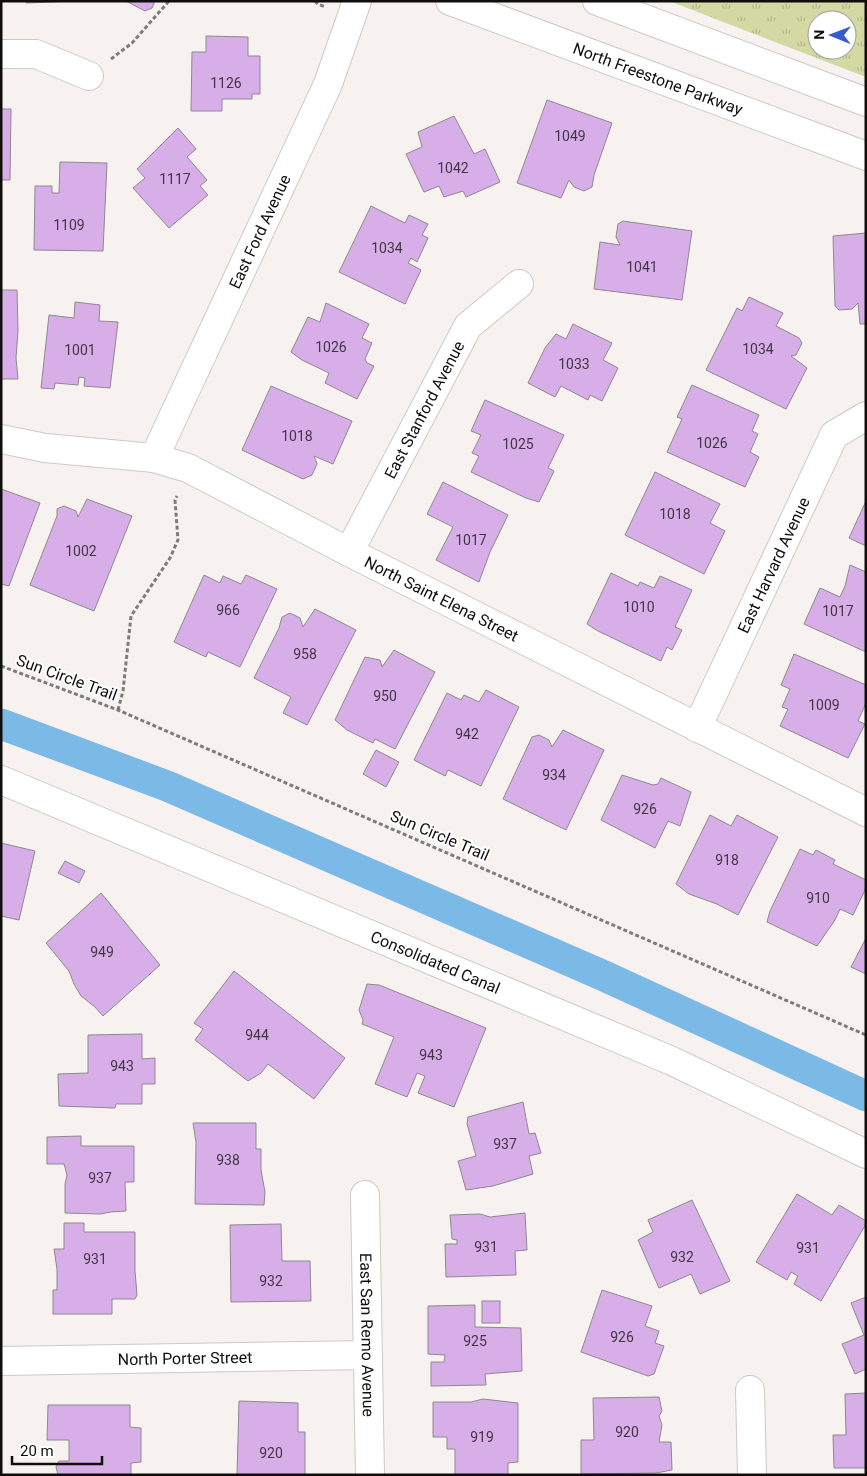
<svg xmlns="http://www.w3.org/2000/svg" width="867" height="1476" viewBox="0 0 867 1476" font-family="Roboto,sans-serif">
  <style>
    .park { fill: url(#park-tufts); fill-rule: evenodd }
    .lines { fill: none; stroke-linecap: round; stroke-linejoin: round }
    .canal { stroke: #7bb9e6; stroke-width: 31 }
    .building { fill: #d7aee8; stroke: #8d8a8e }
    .minor-casing { stroke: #cec9c7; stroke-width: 30 }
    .path { stroke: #7e7b79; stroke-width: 3; stroke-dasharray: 4 2.5; stroke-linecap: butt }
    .minor { stroke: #fff; stroke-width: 28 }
    .labels { text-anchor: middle; stroke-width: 4; stroke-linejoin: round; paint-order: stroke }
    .number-label { font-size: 14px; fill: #423644 }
    .street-label { font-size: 16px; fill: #100e0d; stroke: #fff }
  </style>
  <defs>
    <pattern id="park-tufts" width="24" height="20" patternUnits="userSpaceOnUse" patternTransform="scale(1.25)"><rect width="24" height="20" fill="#d3d9a3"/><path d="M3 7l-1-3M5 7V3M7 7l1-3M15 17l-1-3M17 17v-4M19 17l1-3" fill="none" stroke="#b4b98b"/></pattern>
  </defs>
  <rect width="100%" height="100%" fill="#f7f2f0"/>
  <path class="park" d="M669,1H866V77ZM817,20H847V50H817Z"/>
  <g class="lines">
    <polyline class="canal" points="1,724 167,786 602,975 866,1096"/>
  </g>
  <g class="building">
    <polygon points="26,1 74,1 26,3"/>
    <polygon points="126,1 155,1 152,8 145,11"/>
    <polygon points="206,36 248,37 248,56 260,56 260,94 252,94 252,99 222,99 222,111 191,111 192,52 206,52"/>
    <polygon points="547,100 612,123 594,175 592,187 584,191 574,187 569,180 561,198 517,183"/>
    <polygon points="1,109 11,109 10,180 1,180"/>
    <polygon points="454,116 474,154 485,149 500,182 466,197 463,191 444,197 439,186 424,192 406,154 422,147 418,132"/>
    <polygon points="178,128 196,149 187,157 207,180 200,186 208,195 169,228 133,188 145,178 137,169"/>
    <polygon points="60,162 107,163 103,251 34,250 35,186 52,186 52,193 59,193"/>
    <polygon points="371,206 405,223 409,215 428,224 422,235 428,238 417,262 411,258 408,263 421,270 405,304 339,272"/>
    <polygon points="623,221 692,231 682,300 594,289 600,242 620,245 616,237 618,224"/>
    <polygon points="866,233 866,324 860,324 858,303 852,309 839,310 835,306 833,236"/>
    <polygon points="1,290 17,290 18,331 16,358 18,379 1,379"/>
    <polygon points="749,297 783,313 776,326 799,338 802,343 796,355 791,356 807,368 786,409 706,370 737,308 742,311"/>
    <polygon points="75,302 100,305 99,321 118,322 110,388 84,386 85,378 79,377 78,385 55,383 54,389 41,388 49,315 74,318"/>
    <polygon points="326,303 369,324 362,338 372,343 365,359 367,363 374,366 357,399 325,383 329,373 302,360 291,352 308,317 320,322"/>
    <polygon points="573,324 612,343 603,360 618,368 602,401 590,395 588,400 561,386 555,397 528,383 545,348 556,334 566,339"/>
    <polygon points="692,385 759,415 752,431 758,434 750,452 759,457 745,487 667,452 682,419 677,417"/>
    <polygon points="271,386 352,421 333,464 314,456 317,464 312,475 303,479 242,450"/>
    <polygon points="485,400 564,435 548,468 554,471 539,502 526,498 471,472 479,456 472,453 481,435 471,431"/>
    <polygon points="655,472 720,504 710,523 725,531 704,574 625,535"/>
    <polygon points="443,482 508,515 490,552 479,582 436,560 453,527 427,514"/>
    <polygon points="1,489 40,503 9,586 1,584"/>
    <polygon points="87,499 132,516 94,611 30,585 57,516 57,509 64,506 76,511 78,517"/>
    <polygon points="866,501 866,546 849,538"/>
    <polygon points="850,565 866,572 866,652 804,624 820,588 840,597 845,586"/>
    <polygon points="611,573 638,586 640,582 654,588 660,576 692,590 675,627 682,630 672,650 667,647 661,661 598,631 587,624"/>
    <polygon points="204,575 220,583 223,576 241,584 246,575 277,589 240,667 208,652 206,657 174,642"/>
    <polygon points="315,609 356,630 307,725 283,713 291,697 254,678 279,628 282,617 290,613 300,618 303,627"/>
    <polygon points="394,650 435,672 395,749 375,739 373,743 347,730 335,720 365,657 380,660 382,667"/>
    <polygon points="794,654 866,685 866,703 858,721 865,724 848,758 780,726 788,709 782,707 790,689 781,685"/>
    <polygon points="486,690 519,707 481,786 448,770 445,776 414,760 447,693 461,700 464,695 479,702"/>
    <polygon points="563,730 604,750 566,830 503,799 532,737 539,735 549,740 552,747"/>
    <polygon points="376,750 399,762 386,787 363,774"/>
    <polygon points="622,775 653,785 658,784 661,778 691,792 680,826 668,821 655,848 601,820"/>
    <polygon points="710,815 731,826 737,815 778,837 738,915 717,904 689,894 676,884"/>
    <polygon points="1,843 35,851 19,920 1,916"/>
    <polygon points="800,849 813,855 816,850 835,860 833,864 866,880 866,888 853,915 840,909 835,920 817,946 767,922 770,911"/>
    <polygon points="65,861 85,871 79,883 58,873"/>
    <polygon points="101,893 160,965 103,1016 95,1007 81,996 74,984 69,971 46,943"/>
    <polygon points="866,938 866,974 851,967"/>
    <polygon points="234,971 345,1058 314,1099 268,1064 261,1073 248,1081 195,1040 203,1029 194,1023"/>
    <polygon points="367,984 379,985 486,1028 454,1107 418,1093 425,1076 417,1073 407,1097 375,1084 394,1037 362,1024 363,1020 359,1010"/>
    <polygon points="142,1034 142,1059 155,1058 155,1084 142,1084 142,1104 116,1104 115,1108 59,1106 58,1074 88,1073 88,1035"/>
    <polygon points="523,1102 529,1134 535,1133 541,1153 529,1156 533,1174 493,1186 466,1190 458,1161 476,1156 467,1124 468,1117"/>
    <polygon points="193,1123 256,1123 256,1149 261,1149 261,1170 265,1192 264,1205 195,1204 196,1142"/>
    <polygon points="81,1136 81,1146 134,1146 134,1182 125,1182 126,1211 111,1212 100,1214 65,1213 65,1184 67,1175 64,1164 47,1164 47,1137"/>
    <polygon points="797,1194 832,1215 839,1205 866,1221 866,1224 821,1301 794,1284 798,1276 791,1272 787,1280 756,1262"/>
    <polygon points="692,1200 730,1281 700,1294 691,1274 659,1288 638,1240 653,1232 648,1220"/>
    <polygon points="525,1213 527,1250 515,1251 516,1275 446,1277 445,1244 457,1244 457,1240 452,1239 450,1215 480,1214 490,1217"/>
    <polygon points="64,1223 84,1223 84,1232 135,1232 135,1271 137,1295 135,1299 112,1299 112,1314 53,1314 53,1290 57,1290 57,1269 54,1249 64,1249"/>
    <polygon points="281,1224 282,1261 310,1261 311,1301 231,1302 230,1225"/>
    <polygon points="602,1290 652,1306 645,1326 659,1331 655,1343 664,1346 654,1374 648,1376 581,1352"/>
    <polygon points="866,1297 866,1369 855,1374 842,1344 864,1335 851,1303"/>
    <rect x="482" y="1301" width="18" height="22"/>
    <polygon points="475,1305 475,1327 521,1328 522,1371 485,1374 486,1385 431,1386 431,1362 444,1362 445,1355 428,1354 428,1306"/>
    <polygon points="866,1393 866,1468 834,1468 833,1435 846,1435 845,1394"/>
    <polygon points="659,1397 662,1411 659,1416 662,1425 659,1442 671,1442 672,1470 656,1473 581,1474 581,1440 594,1440 593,1398"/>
    <polygon points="483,1399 518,1403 518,1462 508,1463 508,1475 455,1475 455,1449 447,1449 447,1437 433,1437 433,1402 471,1402"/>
    <polygon points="239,1401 298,1403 298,1432 305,1432 305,1475 237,1475"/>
    <polygon points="48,1405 130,1405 130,1427 141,1428 141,1462 131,1463 131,1475 58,1475 56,1467 59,1461 69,1461 69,1440 47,1440"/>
  </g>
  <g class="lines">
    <g class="minor-casing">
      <g id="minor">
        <path id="s1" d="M450,1L866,156"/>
        <polyline points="597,1 866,102"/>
        <polyline points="1,54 36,54 89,76"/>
        <path id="s2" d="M1,439L45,448L154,458L188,468L349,552L866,812"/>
        <path id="s3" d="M154,458L328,84L357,1"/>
        <path id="s4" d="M349,552L468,326L519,284"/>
        <path id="s5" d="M697,728L834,435L866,416"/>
        <path id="s6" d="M1,780L672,1061L866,1154"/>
        <path id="s7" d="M365,1195L370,1475"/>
        <path id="s8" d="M1,1361L368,1355"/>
        <polyline points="750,1390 752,1475"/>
      </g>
    </g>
    <g class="path">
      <polyline points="315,1 318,4 325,7"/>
      <polyline points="111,59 132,43 169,1"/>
      <polyline points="1,666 118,710 866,1035"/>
      <polyline points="118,710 123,691 131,616 170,558 178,540 175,500 177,496"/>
    </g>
    <use href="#minor" class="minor"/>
  </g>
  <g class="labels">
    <g class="number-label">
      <text x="226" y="88">1126</text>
      <text x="570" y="141">1049</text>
      <text x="453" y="173">1042</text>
      <text x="175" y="184">1117</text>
      <text x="69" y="230">1109</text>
      <text x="387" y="253">1034</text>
      <text x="642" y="272">1041</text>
      <text x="331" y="352">1026</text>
      <text x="758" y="354">1034</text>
      <text x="80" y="355">1001</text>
      <text x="574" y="369">1033</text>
      <text x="297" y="441">1018</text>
      <text x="712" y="448">1026</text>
      <text x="518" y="449">1025</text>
      <text x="675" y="519">1018</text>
      <text x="471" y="545">1017</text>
      <text x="81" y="556">1002</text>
      <text x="639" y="612">1010</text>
      <text x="228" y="615">966</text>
      <text x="838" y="616">1017</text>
      <text x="305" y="659">958</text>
      <text x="385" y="701">950</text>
      <text x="824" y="710">1009</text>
      <text x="467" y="739">942</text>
      <text x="554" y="780">934</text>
      <text x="645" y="814">926</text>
      <text x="727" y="865">918</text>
      <text x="818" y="903">910</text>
      <text x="102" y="957">949</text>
      <text x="257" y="1040">944</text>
      <text x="431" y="1060">943</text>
      <text x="122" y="1071">943</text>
      <text x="505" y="1149">937</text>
      <text x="228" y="1165">938</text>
      <text x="100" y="1183">937</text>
      <text x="486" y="1252">931</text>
      <text x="808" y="1253">931</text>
      <text x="682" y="1262">932</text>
      <text x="95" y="1264">931</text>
      <text x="271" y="1286">932</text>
      <text x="622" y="1342">926</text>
      <text x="475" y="1346">925</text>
      <text x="627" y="1437">920</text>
      <text x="482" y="1442">919</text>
      <text x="271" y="1458">920</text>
    </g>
    <g class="street-label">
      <text dy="6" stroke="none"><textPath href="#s1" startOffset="222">North Freestone Parkway</textPath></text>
      <text dy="6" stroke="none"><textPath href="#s3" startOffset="250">East Ford Avenue</textPath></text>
      <text dy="6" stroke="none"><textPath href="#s4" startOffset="161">East Stanford Avenue</textPath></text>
      <text dy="6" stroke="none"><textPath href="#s5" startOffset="180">East Harvard Avenue</textPath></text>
      <text dy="6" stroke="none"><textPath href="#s2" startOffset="475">North Saint Elena Street</textPath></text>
      <text transform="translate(67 677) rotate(20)" y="6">Sun Circle Trail</text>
      <text transform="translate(440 835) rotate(23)" y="6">Sun Circle Trail</text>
      <text dy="6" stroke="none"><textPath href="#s6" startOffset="471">Consolidated Canal</textPath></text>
      <text dy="6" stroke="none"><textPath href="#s7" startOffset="140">East San Remo Avenue</textPath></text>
      <text dy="6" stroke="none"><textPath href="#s8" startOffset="184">North Porter Street</textPath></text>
    </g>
  </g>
  <rect width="867" height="1476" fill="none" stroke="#100e0d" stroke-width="5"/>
  <g transform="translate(832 35) rotate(271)"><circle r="24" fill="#ffffff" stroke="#9f9f9e"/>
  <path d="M0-4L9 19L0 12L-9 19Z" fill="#365ccc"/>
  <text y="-8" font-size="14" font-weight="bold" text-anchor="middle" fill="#100e0d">N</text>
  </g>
  <path d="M12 1456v8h90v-8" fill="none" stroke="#100e0d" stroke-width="2.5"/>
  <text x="20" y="1456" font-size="15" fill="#100e0d" stroke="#ffffff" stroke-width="4" paint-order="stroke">20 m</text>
</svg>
